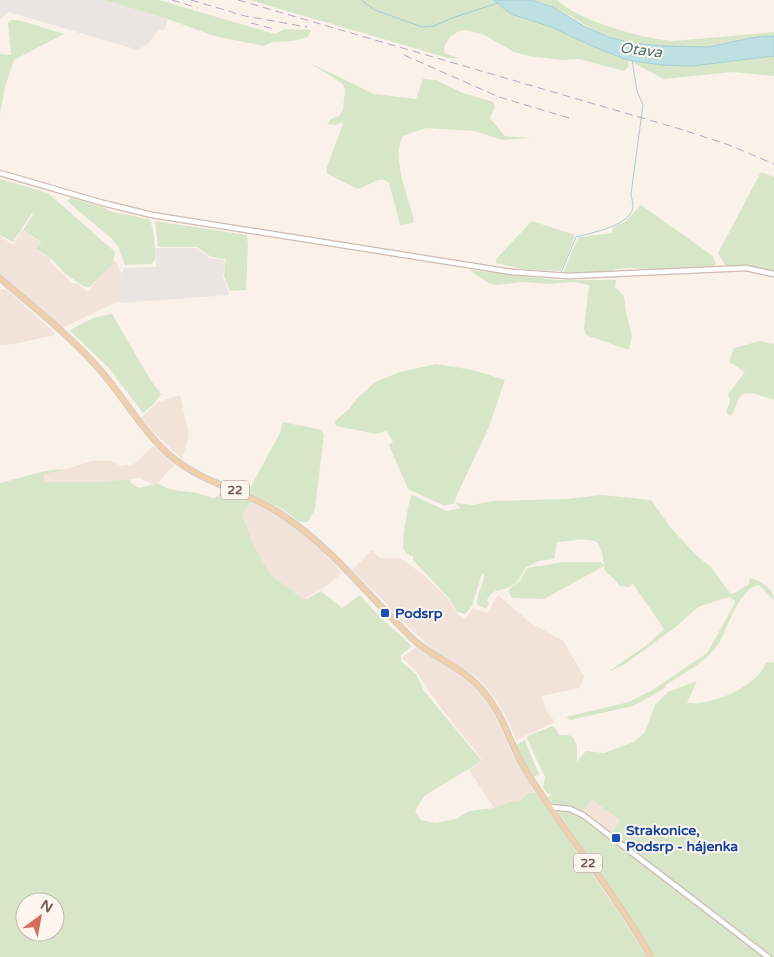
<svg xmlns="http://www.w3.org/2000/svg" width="774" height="957" viewBox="0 0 774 957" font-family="'Varela Round',sans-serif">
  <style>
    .residential { fill: #f1e3d8 }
    .industrial { fill: #ebe5e2 }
    .green { fill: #d7e6c9; fill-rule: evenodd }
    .water { fill: #bfe0e2; stroke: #a7cfd2 }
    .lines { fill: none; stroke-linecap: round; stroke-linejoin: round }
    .stream { stroke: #a7cfd2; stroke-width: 1 }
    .secondary-casing { stroke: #cfbbb1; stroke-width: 7 }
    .primary-casing { stroke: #d5cdca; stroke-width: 7 }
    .secondary { stroke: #fff; stroke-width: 4.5 }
    .primary { stroke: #f1d0a9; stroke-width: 4.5 }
    .rail { stroke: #b4a8c3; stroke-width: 1; stroke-dasharray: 8 5; stroke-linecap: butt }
    .transit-dot { fill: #1a4fb4; stroke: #fdf6ef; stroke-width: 2 }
    .labels { text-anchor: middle; stroke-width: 4; stroke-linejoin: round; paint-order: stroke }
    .shield { fill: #fdf6ef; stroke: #9c887f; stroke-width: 1 }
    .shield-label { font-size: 12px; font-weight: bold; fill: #72594f }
    .transit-label { font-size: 14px; font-weight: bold; fill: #164399; stroke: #fdf6ef; text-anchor: start }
    .water-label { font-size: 15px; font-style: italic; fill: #48777b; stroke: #fdf6ef }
  </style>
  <rect width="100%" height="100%" fill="#faf2e9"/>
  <g class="residential">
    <polygon points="22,230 40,242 36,250 51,259 50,262 72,283 78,283 87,292 115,261 122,274 117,289 119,301 62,328 0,273 0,236 13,245"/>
    <polygon points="2,289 6,289 55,333 55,335 14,344 0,345 0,290"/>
    <polygon points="180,395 189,435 182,459 154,433 141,417 158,402"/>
    <polygon points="154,446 174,465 158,483 152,484 140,478 103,482 44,482 43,474 60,471 92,461 111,461 121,466 134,464"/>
    <polygon points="251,501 276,514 300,531 323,552 342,573 322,589 303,599 271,575 255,548 242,515"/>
    <polygon points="372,550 380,558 400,558 425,576 447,597 456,612 464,620 473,608 487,613 498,595 531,623 563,641 584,676 580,688 541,696 547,711 555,722 516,740 506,717 494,697 478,678 434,650 394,614 385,602 352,570"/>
    <polygon points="416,647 463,675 479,690 491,708 513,755 535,792 528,793 519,801 509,802 494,808 469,770 483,761 437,703 416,671 402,658"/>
    <polygon points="592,800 620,820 610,833 582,811"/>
  </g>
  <g class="industrial">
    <polygon points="0,0 104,0 168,19 164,31 159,29 148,44 138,50 8,12 0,19"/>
    <polygon points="155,248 196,248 210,258 226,260 223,277 229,295 121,303 119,301 117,289 124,268 156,267"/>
  </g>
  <g class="green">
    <polygon points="104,0 159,0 275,34 285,29 311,30 308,37 293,41 273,42 264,46 214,36 168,19"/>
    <polygon points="250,0 493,0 511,14 551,27 592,46 627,60 662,65 692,66 774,56 774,76 733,72 664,79 628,60 629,66 624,71 579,59 563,60 529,56 514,52 484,35 466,30 459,31 450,37 445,45 444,53 461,59 448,58"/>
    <path d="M531,0H557C579,21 643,39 674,41L774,32V36C752,37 731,43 710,46C684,50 631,45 607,36C588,29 572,15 553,7C546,4 538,2 531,0Z"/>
    <polygon points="11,20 19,20 64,34 14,60 5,87 0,114 0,54 11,55 8,22"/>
    <path d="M310,63L374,94L416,99L423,79L436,80L463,93L493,102L495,107L490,118L505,136L531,138L502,140L474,131L425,128L403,136C391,157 408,197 414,219L413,223L400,225L389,183C380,174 368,187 358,189L327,174V167L343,124L341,122L336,125L327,124L331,119L339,116L343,109L345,90L343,84Z"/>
    <polygon points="761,172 774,177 774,272 751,266 728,267 725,265 718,253"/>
    <polygon points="0,179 48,193 115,252 113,264 90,287 85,287 65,274 52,259 36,249 41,242 23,230 33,215 32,213 13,242 0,235"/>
    <path d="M71,198L100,206L112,212L149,219C155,230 155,247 155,260L151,264L125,265L118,246L112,239L67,201Z"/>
    <polygon points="641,205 713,256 716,264 714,267 643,269 633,268 614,269 611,273 601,272 600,274 565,274 564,271 577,240 580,237 612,233 613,227 625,222"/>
    <polygon points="155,221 247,235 248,245 246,290 230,291 224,276 226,259 211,257 197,247 158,247"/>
    <polygon points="532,221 575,235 563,267 559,271 522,269 496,263 496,259"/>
    <polygon points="469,270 558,280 616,280 615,287 624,296 626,313 632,336 629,350 586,335 584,329 589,285 574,282 550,284 522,282 497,285 490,284"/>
    <path d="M112,314L151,381L161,394L155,403L143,413L108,367L71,332V330C85,321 96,316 112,314Z"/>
    <path d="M760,341L774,344V400C765,398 746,387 739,398C736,404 735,411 731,416L726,413L730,401L728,394L745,372L729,362L734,348Z"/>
    <path d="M436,364L473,370L505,380L489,427L456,497L455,503L473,505L492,501L566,499L602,495L651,500L671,528L697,556L711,567L730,593L733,594L749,584L750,578C760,581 773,587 774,600L759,585C740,587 728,627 720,641C709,661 685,672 666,685L665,688L633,706L570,720L566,717L629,702L654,689L707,653L734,605L735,601L729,597L698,607L677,626L625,664L609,672L619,664L647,645L664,629L633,584L629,587L620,586L614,579L605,571L602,553L598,543C587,536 570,542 557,542L554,559L539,561L525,568C521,577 517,585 507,588C497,592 494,588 487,600L489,604L486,609L478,605C475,594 485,584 484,573L481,576L472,606L465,614L457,612L448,597L413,560V557C410,555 405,553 404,550C401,544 408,501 412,495L447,511L461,508L455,503L445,506L408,489L389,445L393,442L387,431L376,434L336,426L335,421L349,409L359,396L368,389L373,383L400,372Z"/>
    <polygon points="282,422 319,429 324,434 315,509 308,522 300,522 282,509 248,492 281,431"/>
    <path d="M64,469L60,471L44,474V482H103L129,479L131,483L139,488L158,483C169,491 177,490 189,492C197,492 206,496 214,498L226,491L251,501L242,515L255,548L271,575L303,599H307L321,591L342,608L360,595L378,615L411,645V647L401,655V661L416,674L424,691L482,761L424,796L415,811L421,820L435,823L456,819L469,811L494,808L509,802L519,801L528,793L535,792L620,914L647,957H0V483L45,471ZM25,902H55V932H25Z"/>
    <polygon points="563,562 601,562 604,566 544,599 512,598 508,590 520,581 527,568"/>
    <path d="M774,662V957H655L626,911L548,797L552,794H548L543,787L545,777L527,739L528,736L552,726L557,730L559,735H568L573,737L577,746V762L586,751L604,753L634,742L645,732L655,705L668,692L697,681L687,703C711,706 757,687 766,663ZM592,800L620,820L611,833L582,811Z"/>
    <polygon points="525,740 539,775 532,777 516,745"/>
  </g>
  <polygon class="water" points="493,0 531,0 553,7 584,26 608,37 632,43 665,46 708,47 756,37 774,36 774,56 692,66 662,65 627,60 592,46 551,27 511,14"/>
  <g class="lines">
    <g class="stream">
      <polyline points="361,0 375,10 422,27 434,26 452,18 498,3"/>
      <path d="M561,273L576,237C591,233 633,225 633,206C633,202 631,197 631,194L643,105L637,91L632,60"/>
    </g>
    <g class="secondary-casing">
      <g id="secondary">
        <polyline points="0,173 103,203 152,215 512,272 569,276 746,268 774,274"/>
        <polyline points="550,807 570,809 583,815 768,957"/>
      </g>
    </g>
    <g class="primary-casing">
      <path id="primary" d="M0,278C34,308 71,336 101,371C125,399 144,434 173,458C206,485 250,492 284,516C335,550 372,601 416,642C437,659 465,669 483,691C504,715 511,748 528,774C567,836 615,893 651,957"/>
    </g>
    <use href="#secondary" class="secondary"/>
    <use href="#primary" class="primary"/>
    <g class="rail">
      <polyline points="172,0 198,8"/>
      <polyline points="191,0 245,16 307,27"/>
      <polyline points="238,0 680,129 729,145 774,164"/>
      <polyline points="251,23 274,29"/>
      <polyline points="404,55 499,97 569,118"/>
    </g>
  </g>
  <g class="transit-dot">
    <rect x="380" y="608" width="10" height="10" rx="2.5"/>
    <rect x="611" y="833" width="10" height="10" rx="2.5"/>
  </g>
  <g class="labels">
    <g class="shield">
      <rect x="221" y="480.5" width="28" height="19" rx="4"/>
      <rect x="574" y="853.5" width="28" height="19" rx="4"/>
    </g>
    <g class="shield-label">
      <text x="235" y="494">22</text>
      <text x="588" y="867">22</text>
    </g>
    <g class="transit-label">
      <text x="395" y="618">Podsrp</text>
      <text x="626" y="835">Strakonice,<tspan x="626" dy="16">Podsrp - hájenka</tspan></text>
    </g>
    <g class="water-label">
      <text transform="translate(641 50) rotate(7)" y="5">Otava</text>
    </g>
  </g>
  <g transform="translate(40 917) rotate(32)"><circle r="24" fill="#fdf6ef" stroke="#c5b7af"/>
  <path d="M0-4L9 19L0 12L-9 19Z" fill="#d66d5c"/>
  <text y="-8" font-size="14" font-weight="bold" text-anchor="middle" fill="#72594f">N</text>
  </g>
</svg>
